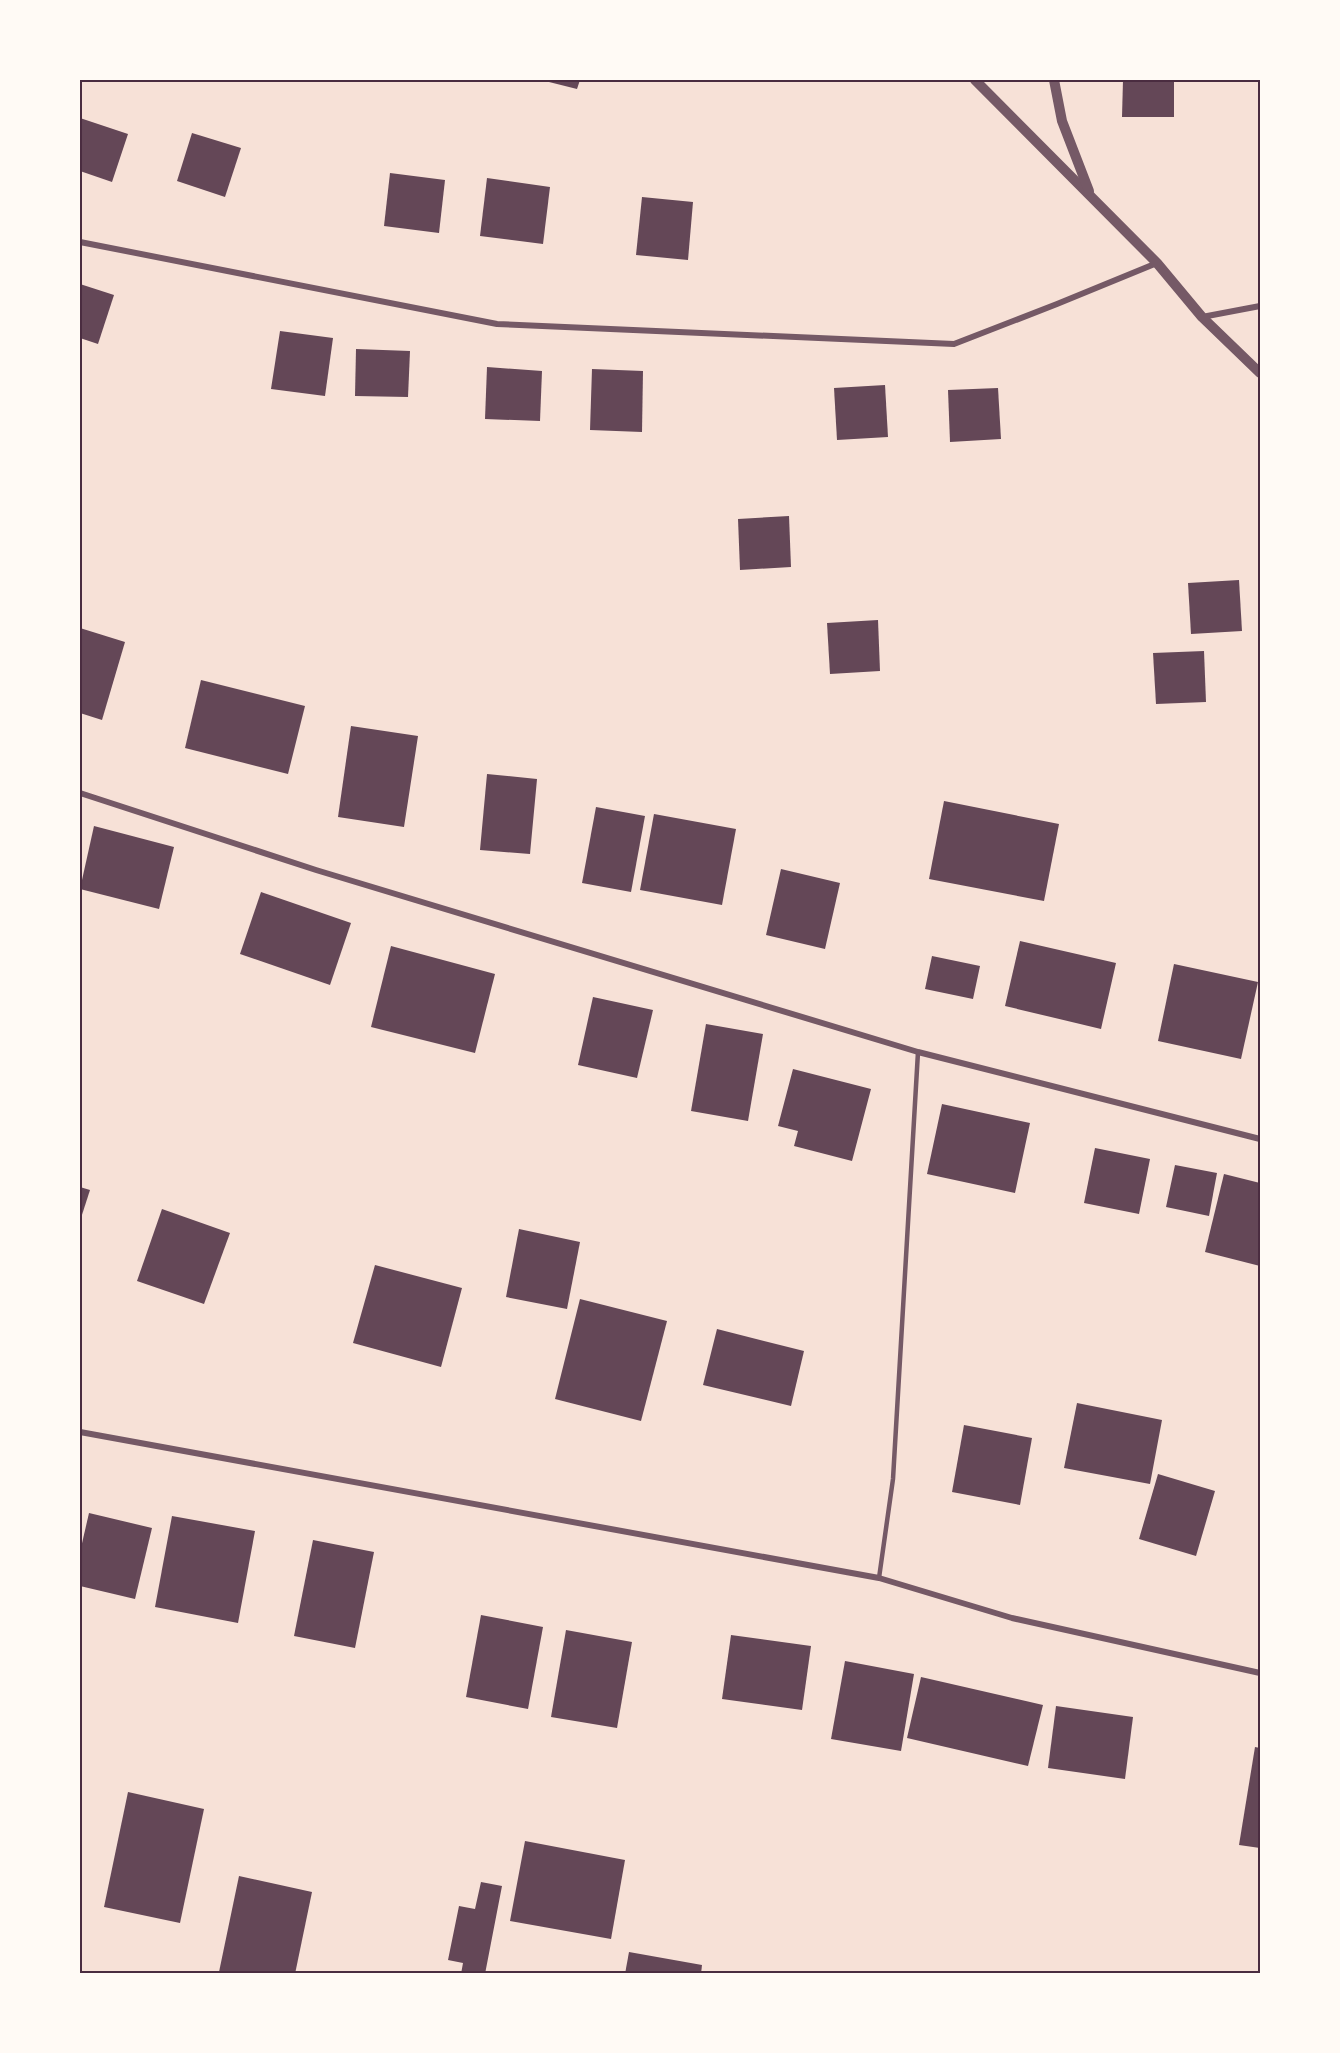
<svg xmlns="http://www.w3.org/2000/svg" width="1340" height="2053" viewBox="0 0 1340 2053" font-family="'Exo 2',sans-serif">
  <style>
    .building { fill: #644757 }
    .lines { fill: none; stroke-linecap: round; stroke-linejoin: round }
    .service { stroke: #755966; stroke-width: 4.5 }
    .minor { stroke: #755966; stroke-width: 6 }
    .tertiary { stroke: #755966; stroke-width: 10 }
    .neatline { fill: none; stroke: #4a2c40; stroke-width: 2 }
  </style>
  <rect width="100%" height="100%" fill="#f7e1d7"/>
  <g class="building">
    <polygon points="541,80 580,80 577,89"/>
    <polygon points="1123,80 1174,80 1174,117 1122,117"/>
    <polygon points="80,118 128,134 112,182 80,171"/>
    <polygon points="192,133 241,148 225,197 177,181"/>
    <polygon points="390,173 445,180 439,233 384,226"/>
    <polygon points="487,178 550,187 543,244 480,236"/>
    <polygon points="642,197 693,202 688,260 636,255"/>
    <polygon points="80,284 114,295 98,344 80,338"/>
    <polygon points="280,331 333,338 325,396 271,389"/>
    <polygon points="356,349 410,351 408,397 355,396"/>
    <polygon points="487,367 542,371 540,421 485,419"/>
    <polygon points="592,369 643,371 642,432 590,430"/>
    <polygon points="885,385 888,437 837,440 834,388"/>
    <polygon points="998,388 1001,439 950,442 948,390"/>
    <polygon points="789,516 791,567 740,570 738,519"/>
    <polygon points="1239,580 1242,631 1191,634 1188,583"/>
    <polygon points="878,620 880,671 830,674 827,623"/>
    <polygon points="80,628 125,642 102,720 80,713"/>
    <polygon points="1204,651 1206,702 1156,704 1153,653"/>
    <polygon points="201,680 305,706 288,774 185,748"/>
    <polygon points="351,726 418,736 404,827 338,817"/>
    <polygon points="487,774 537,779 530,854 480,850"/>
    <polygon points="944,801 1059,824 1044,901 929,879"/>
    <polygon points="596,807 645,816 631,892 582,883"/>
    <polygon points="654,814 736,829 722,905 640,890"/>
    <polygon points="94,826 174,847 159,909 80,889"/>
    <polygon points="781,869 840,883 825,949 766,935"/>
    <polygon points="261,892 351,923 330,985 240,954"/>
    <polygon points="1020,941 1116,963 1101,1029 1005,1006"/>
    <polygon points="391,946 495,974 475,1053 371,1027"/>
    <polygon points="932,956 980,966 973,999 925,989"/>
    <polygon points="1174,964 1258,982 1241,1059 1158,1041"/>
    <polygon points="593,997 653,1010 637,1078 578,1065"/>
    <polygon points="706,1024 763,1034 748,1121 691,1111"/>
    <polygon points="793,1069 871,1089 852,1161 794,1146 798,1131 778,1126"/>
    <polygon points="942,1104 1030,1123 1015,1193 927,1174"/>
    <polygon points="1095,1148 1150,1159 1139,1214 1084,1203"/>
    <polygon points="1175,1165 1217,1173 1209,1216 1166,1207"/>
    <polygon points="1224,1174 1260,1183 1260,1266 1205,1252"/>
    <polygon points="80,1187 90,1190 80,1221"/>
    <polygon points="162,1209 230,1233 204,1304 137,1281"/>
    <polygon points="519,1229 580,1242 567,1309 506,1297"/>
    <polygon points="375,1265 462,1288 441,1367 353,1343"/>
    <polygon points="580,1299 667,1321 641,1421 555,1399"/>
    <polygon points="717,1329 804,1351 791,1406 703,1385"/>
    <polygon points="1077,1403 1162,1420 1150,1484 1064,1468"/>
    <polygon points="964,1425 1032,1438 1020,1505 952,1492"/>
    <polygon points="1158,1474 1215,1491 1196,1556 1139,1539"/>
    <polygon points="89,1513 152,1528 135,1599 80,1586 80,1552"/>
    <polygon points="172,1516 255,1531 238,1623 155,1607"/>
    <polygon points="313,1540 374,1552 355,1648 294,1636"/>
    <polygon points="481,1615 543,1627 528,1709 466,1697"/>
    <polygon points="566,1630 632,1642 617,1728 551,1717"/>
    <polygon points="731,1635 811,1646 802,1710 722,1699"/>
    <polygon points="845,1661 914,1674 901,1751 831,1739"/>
    <polygon points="921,1677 1043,1705 1028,1766 907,1738"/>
    <polygon points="1056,1706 1133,1717 1125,1779 1048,1768"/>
    <polygon points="1255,1747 1260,1748 1260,1848 1239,1845"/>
    <polygon points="128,1792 204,1809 180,1923 104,1907"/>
    <polygon points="525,1841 625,1860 611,1939 510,1921"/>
    <polygon points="239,1876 312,1892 295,1974 219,1972"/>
    <polygon points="481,1882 502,1886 485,1974 461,1974 463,1963 448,1960 459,1906 475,1909"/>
    <polygon points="629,1952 702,1965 701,1974 625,1974"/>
  </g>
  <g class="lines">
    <polyline class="service" points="879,1578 893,1479 918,1052"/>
    <g class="minor">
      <polyline points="80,242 497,324 954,344 1057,304 1157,263"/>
      <polyline points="1202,317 1260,306"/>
      <polyline points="80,793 316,870 918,1052 1260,1139"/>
      <polyline points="80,1432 879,1578 1012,1618 1260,1673"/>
    </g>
    <g class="tertiary">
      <polyline points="975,80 1157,263 1202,317 1260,373"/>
      <polyline points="1054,80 1062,121 1089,191"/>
    </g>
  </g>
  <rect width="1340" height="2053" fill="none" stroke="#fffaf5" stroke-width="162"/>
  <rect x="81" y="81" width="1178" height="1891" class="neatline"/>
</svg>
